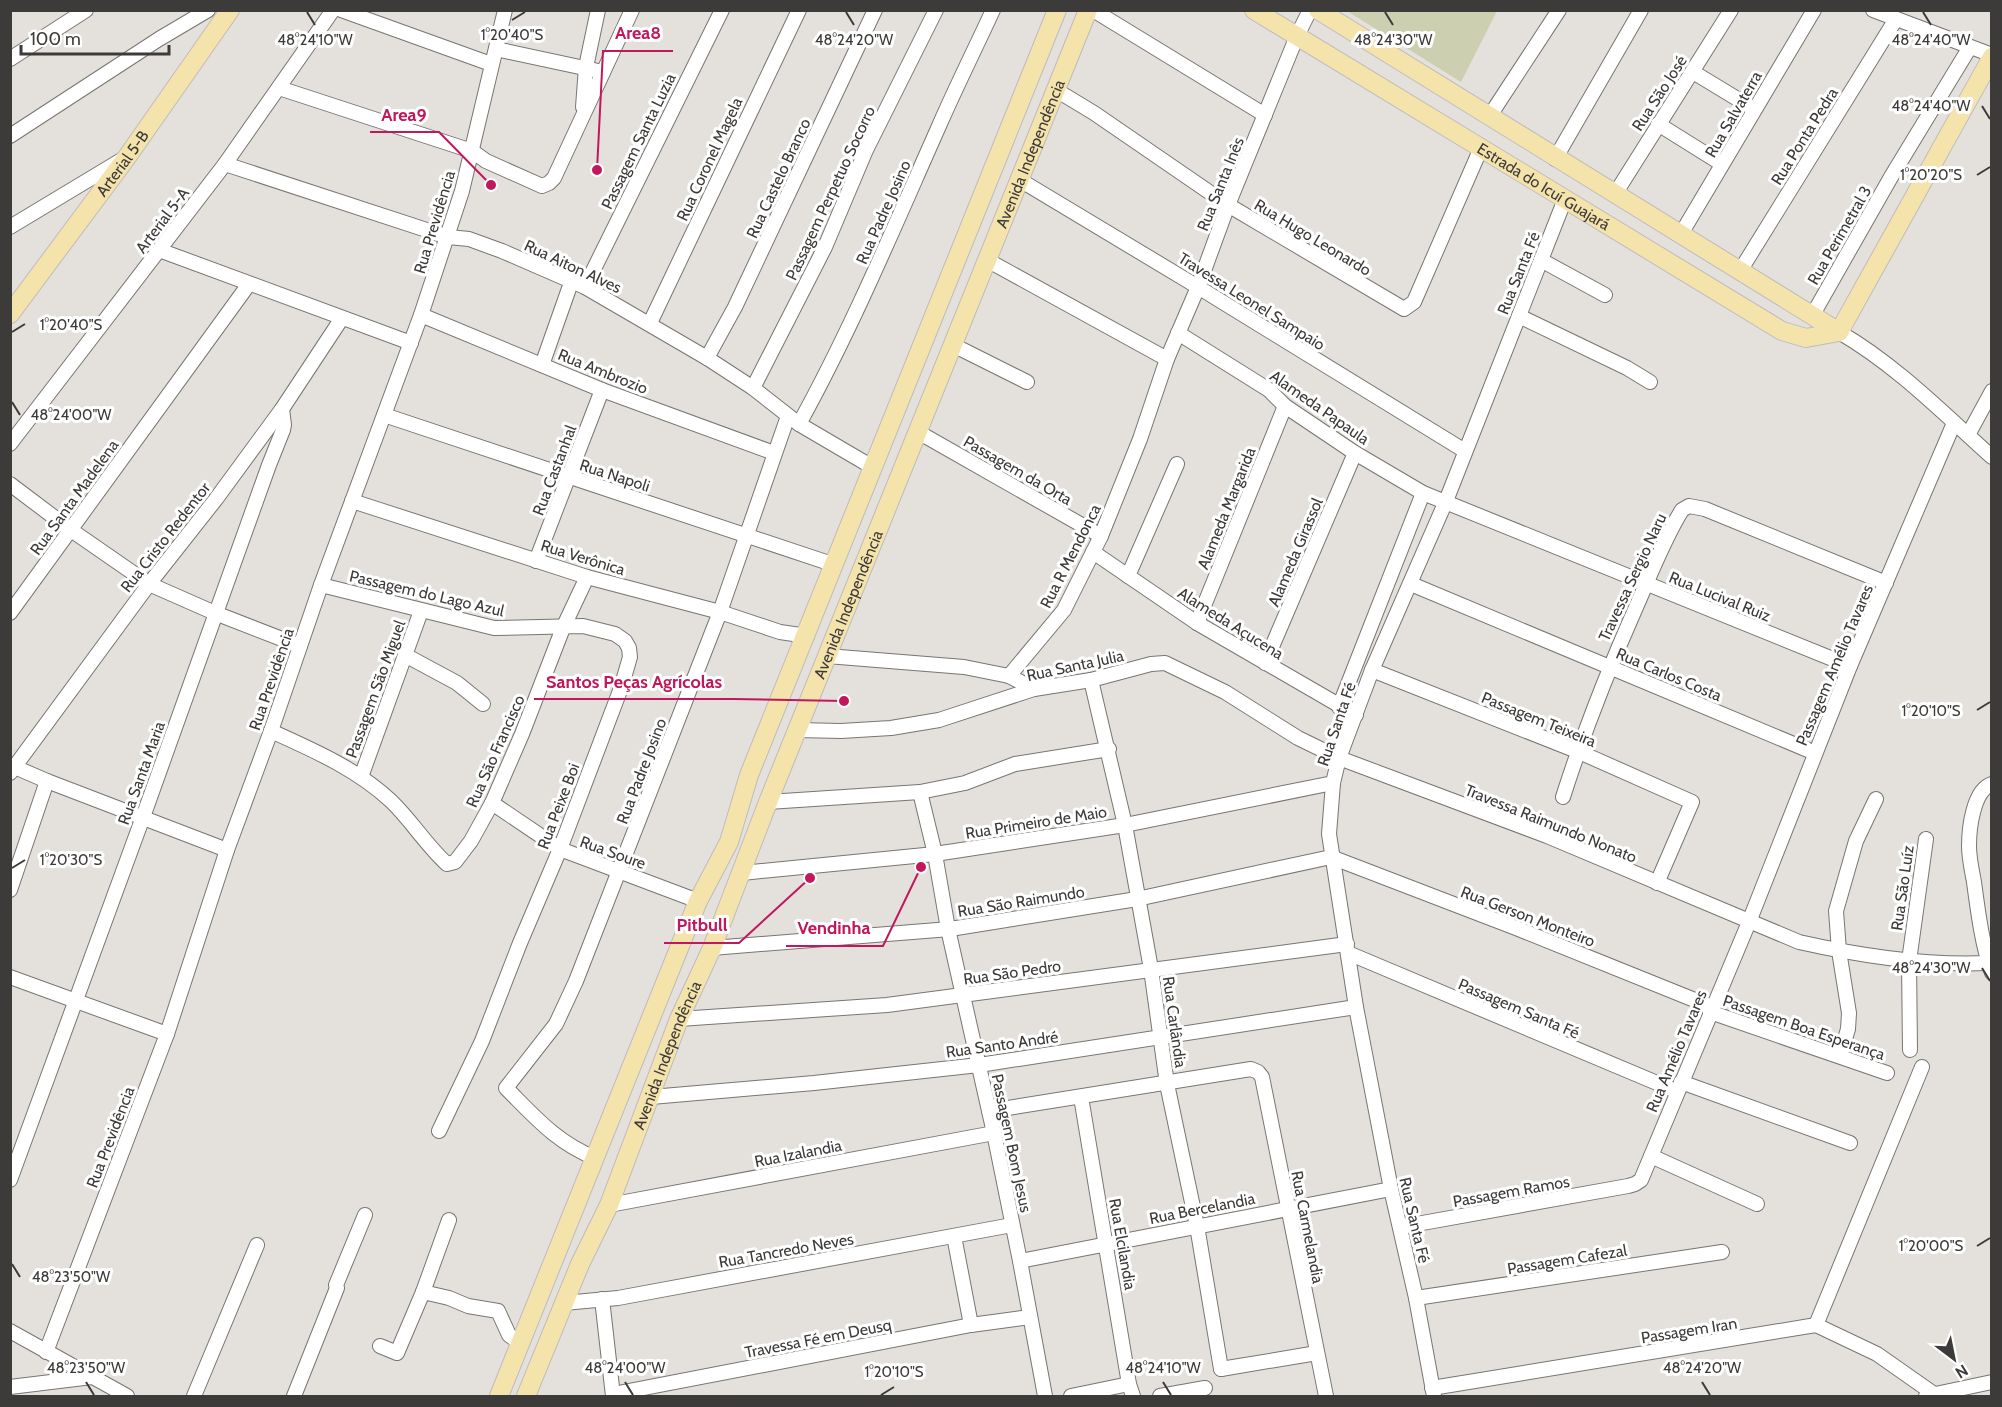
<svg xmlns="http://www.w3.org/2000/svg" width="2002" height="1407" viewBox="0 0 2002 1407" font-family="Cabin,sans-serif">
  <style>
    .green { fill: #cccfb0 }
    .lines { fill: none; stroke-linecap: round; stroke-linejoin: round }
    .minor-casing { stroke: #797571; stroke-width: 16 }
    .major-casing { stroke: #bdbcbc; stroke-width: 20 }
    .minor { stroke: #fff; stroke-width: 14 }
    .major { stroke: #f5e3ac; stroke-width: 18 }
    .ticks { fill: none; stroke: #3d3b39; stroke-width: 2 }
    .labels { text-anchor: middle; stroke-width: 6; stroke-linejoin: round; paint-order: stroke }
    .street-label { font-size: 16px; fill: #3d3b39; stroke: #fff }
    .ticks-label { font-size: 15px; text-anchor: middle; fill: #3d3b39; stroke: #fff; stroke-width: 6; stroke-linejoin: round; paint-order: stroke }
    .leader { fill: none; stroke: #c2185b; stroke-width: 2 }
    .callout-dot { fill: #c2185b; stroke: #fff; stroke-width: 2 }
    .callout-label { font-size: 18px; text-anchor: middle; font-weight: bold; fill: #c2185b; stroke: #fff; stroke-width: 6; stroke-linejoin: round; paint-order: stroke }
  </style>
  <rect width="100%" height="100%" fill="#e4e0dc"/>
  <polygon class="green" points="1347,11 1497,11 1461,82"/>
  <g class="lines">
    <g class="minor-casing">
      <g id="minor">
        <polyline points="341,10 491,64"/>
        <polyline points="1093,10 1265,115"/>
        <polyline points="1873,10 1992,55"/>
        <polyline points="496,49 603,72"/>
        <polyline points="10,59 86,10"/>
        <polyline points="1693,72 1754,109"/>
        <polyline points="279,88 472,151 486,161 542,186 549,183 554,178 632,10"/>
        <polyline points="1056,90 1094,113 1228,205 1404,309 1414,302 1481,148"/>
        <polyline points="583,107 586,67 598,10"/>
        <polyline points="1489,117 1559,10"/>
        <polyline points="1658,124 1722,164"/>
        <polyline points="10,136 159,39 208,10"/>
        <polyline points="1555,159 1641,10"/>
        <polyline points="225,164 448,237 469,239 502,251 585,287 707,358 753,388 799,424 874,468"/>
        <polyline points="1020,180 1198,287 1465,451"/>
        <polyline points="1615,194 1731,10"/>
        <polyline points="10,227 123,159"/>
        <polyline points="1681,234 1814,10"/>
        <polyline points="159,250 411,343"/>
        <polyline points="987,260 1167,359"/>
        <polyline points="1541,260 1605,295"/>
        <polyline points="1740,271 1896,19"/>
        <polyline points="585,287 722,10"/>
        <polyline points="421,315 602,390 774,453"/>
        <polyline points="1519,316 1627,368 1650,382"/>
        <polyline points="1812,316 1891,177 1970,47"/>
        <polyline points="650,323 799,10"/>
        <path d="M1839,332C1896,365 1943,413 1992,457"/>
        <polyline points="1178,333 1269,390 1285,406 1355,453 1423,493 1850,666"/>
        <polyline points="953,345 1027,382"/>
        <polyline points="707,358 735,307 875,10"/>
        <polyline points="542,365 572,280"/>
        <polyline points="753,388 825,247 866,150 936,10"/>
        <polyline points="384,415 835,565"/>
        <path d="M799,424C852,328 894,227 939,126C956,87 975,49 993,10"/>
        <polyline points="918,432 1101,536"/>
        <polyline points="1968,435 1992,391"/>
        <polyline points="10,444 225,164 333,10"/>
        <polyline points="10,484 71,530 149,584 215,613 300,646"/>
        <polyline points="352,501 587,577 720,612 780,632 807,636"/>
        <polyline points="1093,552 1197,623 1356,715"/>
        <polyline points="536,561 602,390"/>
        <polyline points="1128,576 1177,464"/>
        <polyline points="1411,584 1815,753"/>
        <polyline points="321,585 494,628 583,626 615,634 625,641 629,648 630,657 621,688 560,849 520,943 482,1041 439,1131"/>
        <polyline points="10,613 249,284"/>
        <polyline points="1197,623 1285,406"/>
        <polyline points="405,655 457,683 483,704"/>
        <polyline points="827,656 964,667 1009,676 1034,689"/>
        <polyline points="1265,663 1355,453"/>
        <polyline points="1372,670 1577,751 1692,802 1657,883"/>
        <polyline points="1009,676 1064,610 1101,536 1140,439 1167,359 1198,287 1228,205 1297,36 1310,10"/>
        <polyline points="1091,680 1125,825 1151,969 1167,1084 1197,1226 1221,1369"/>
        <polyline points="1339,707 1423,493"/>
        <path d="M797,730L841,731L891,728L939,720L1034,689L1091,680L1151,664L1165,663L1225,692L1298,738L1339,758L1547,836L1799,942C1861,956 1924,966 1988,963"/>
        <path d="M271,731C313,750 357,769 391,801C411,820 426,845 447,864L455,862L471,841L492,803L522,734L563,628L587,577"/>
        <polyline points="10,765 47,781 227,850"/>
        <polyline points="10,773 149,584 216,499 282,409 342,318"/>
        <polyline points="361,777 421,611"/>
        <path d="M1992,784C1973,790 1969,829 1969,846C1969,858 1972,871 1974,882C1978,912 1982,944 1992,973"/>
        <polyline points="920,792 935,854 948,929 994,1133 1020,1261 1045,1396"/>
        <path d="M1563,797C1584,731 1609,668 1637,605C1651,573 1664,539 1682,510L1689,506L1705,509L1886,583"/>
        <polyline points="768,802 920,792 965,783 1015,764 1109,749"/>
        <polyline points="492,803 560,849 698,901"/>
        <polyline points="742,873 935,854 1125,825 1333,783"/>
        <polyline points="10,890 47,781"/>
        <polyline points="712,948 950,929 1137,899 1331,857 1516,928 1712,1007"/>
        <polyline points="1348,953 1676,1091"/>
        <polyline points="10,977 167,1034"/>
        <polyline points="1710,1012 1887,1073"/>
        <polyline points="679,1019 887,1005 1347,944"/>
        <polyline points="1910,1050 1909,961 1926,839"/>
        <polyline points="1840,1056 1848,1029 1849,1013 1839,951 1836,911 1856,841 1876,799"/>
        <polyline points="1681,1082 1850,1143"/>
        <polyline points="651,1097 814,1083 979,1065 1356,1007"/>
        <polyline points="1081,1097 1129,1384 1133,1396"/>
        <polyline points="989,1111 1251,1069 1258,1072 1262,1077 1326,1396"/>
        <polyline points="1651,1156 1757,1204"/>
        <path d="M595,1158C556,1142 535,1117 506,1088L556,1024L576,981L720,612L788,416"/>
        <polyline points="10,1180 143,817 269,465 283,430 284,425 282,409"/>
        <polyline points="609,1205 994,1133"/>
        <polyline points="1400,1227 1628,1186 1635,1184 1641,1180 1749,922 1850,666 1954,423"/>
        <polyline points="954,1236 971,1325"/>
        <polyline points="1020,1261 1391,1189"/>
        <polyline points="423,1292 449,1220"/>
        <polyline points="1416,1298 1722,1252"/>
        <polyline points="602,1299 613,1396"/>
        <polyline points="564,1303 618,1298 1012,1225"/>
        <polyline points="1816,1325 1922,1067"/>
        <polyline points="10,1331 127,1396"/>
        <polyline points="380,1346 397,1353 423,1292 449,1298 468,1306 498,1311 509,1335 520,1343"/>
        <polyline points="46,1352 167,1034 227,850 271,731 321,585 421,315 462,191 505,10"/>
        <polyline points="1221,1369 1317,1353"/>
        <polyline points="10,1387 92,1377"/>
        <polyline points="1432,1388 1816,1325 1877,1354 1934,1394"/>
        <polyline points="613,1394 971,1325 1030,1317"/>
        <polyline points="194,1396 257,1245"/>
        <polyline points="294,1396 337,1288 336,1285 365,1215"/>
        <polyline points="1071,1396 1129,1384"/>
        <polyline points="1160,1396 1205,1388"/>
        <polyline points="1434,1396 1416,1298 1391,1189 1356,1007 1329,834 1333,783 1339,758 1372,670 1446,501 1565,199"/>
        <polyline points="1926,1396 1992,1382"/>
      </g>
    </g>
    <g class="major-casing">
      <g id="major">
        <path id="s1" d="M1254,10L1782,331L1806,338L1839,332"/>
        <polyline points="1318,10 1839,332"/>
        <path id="s2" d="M10,314L127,157L230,10"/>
        <polyline points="1839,332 1992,57"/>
        <polyline points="499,1396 698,901 729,842 749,775 1057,10"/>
        <path id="s3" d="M526,1396L580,1264L609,1205L679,1019L712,948L768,802L1088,10"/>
      </g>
    </g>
    <use href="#minor" class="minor"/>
    <use href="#major" class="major"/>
  </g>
  <path class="ticks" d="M307,12L315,25M846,12L854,25M1385,12L1393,25M1923,12L1931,25M512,20L525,12M1982,106L1990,119M1977,175L1990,167M12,332L25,324M12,402L20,415M1977,710L1990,702M12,868L25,860M1982,968L1990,981M1977,1246L1990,1238M12,1264L20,1277M86,1382L94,1395M625,1382L633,1395M1163,1382L1171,1395M1702,1382L1710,1395M881,1395L894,1387"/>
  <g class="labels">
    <g class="street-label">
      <text transform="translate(1659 93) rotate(-57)" y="6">Rua São José</text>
      <text transform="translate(1733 114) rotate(-60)" y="6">Rua Salvaterra</text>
      <text transform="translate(1804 136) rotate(-58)" y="6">Rua Ponta Pedra</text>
      <text transform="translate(638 141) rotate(-64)" y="6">Passagem Santa Luzia</text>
      <text dy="6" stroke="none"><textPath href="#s3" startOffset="1341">Avenida Independência</textPath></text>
      <text transform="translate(709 159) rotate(-65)" y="6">Rua Coronel Magela</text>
      <text dy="6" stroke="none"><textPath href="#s2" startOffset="188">Arterial 5-B</textPath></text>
      <text transform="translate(778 178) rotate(-65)" y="6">Rua Castelo Branco</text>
      <text transform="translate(1220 184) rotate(-68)" y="6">Rua Santa Inês</text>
      <text dy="6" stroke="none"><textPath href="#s1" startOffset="339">Estrada do Icuí Guajará</textPath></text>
      <text transform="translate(830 193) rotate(-65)" y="6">Passagem Perpetuo Socorro</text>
      <text transform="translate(883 212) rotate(-66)" y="6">Rua Padre Josino</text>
      <text transform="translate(162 220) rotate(-53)" y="6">Arterial 5-A</text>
      <text transform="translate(434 222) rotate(-73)" y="6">Rua Previdência</text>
      <text transform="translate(1839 235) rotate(-60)" y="6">Rua Perimetral 3</text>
      <text transform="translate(1313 237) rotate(31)" y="6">Rua Hugo Leonardo</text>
      <text transform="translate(573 266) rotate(25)" y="6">Rua Aiton Alves</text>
      <text transform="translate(1518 273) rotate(-68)" y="6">Rua Santa Fé</text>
      <text transform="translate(1252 301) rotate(32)" y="6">Travessa Leonel Sampaio</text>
      <text transform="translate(603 371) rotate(22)" y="6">Rua Ambrozio</text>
      <text transform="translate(1320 407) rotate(35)" y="6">Alameda Papaula</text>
      <text transform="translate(554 470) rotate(-69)" y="6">Rua Castanhal</text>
      <text transform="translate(1018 470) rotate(30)" y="6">Passagem da Orta</text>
      <text transform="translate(615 475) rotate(18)" y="6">Rua Napoli</text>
      <text transform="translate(74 497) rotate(-54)" y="6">Rua Santa Madelena</text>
      <text transform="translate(1226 508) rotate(-68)" y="6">Alameda Margarida</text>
      <text transform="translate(165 537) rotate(-52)" y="6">Rua Cristo Redentor</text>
      <text transform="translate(1295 552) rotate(-67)" y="6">Alameda Girassol</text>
      <text transform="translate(1070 556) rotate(-63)" y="6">Rua R Mendonca</text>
      <text transform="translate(583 557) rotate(17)" y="6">Rua Verônica</text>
      <text transform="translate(1632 577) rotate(-65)" y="6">Travessa Sergio Naru</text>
      <text transform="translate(427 593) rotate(13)" y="6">Passagem do Lago Azul</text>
      <text transform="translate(1720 596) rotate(22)" y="6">Rua Lucival Ruiz</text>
      <text dy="6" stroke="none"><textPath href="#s3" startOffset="855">Avenida Independência</textPath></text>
      <text transform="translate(1231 623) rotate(32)" y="6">Alameda Açucena</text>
      <text transform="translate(1075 665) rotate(-12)" y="6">Rua Santa Julia</text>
      <text transform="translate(1834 665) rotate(-67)" y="6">Passagem Amélio Tavares</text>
      <text transform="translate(1669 674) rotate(23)" y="6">Rua Carlos Costa</text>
      <text transform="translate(271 679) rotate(-71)" y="6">Rua Previdência</text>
      <text transform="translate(375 689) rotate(-70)" y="6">Passagem São Miguel</text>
      <text transform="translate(1539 719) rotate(22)" y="6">Passagem Teixeira</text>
      <text transform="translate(1336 724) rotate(-71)" y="6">Rua Santa Fé</text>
      <text transform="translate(495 751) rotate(-66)" y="6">Rua São Francisco</text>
      <text transform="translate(641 771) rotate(-69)" y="6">Rua Padre Josino</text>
      <text transform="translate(141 773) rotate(-70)" y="6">Rua Santa Maria</text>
      <text transform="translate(558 806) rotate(-69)" y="6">Rua Peixe Boi</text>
      <text transform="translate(1036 822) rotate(-9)" y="6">Rua Primeiro de Maio</text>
      <text transform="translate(1551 823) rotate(22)" y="6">Travessa Raimundo Nonato</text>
      <text transform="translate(613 852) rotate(20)" y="6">Rua Soure</text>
      <text transform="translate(1902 888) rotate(-82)" y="6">Rua São Luíz</text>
      <text transform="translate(1021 901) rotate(-9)" y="6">Rua São Raimundo</text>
      <text transform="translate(1528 916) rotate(21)" y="6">Rua Gerson Monteiro</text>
      <text transform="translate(1012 972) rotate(-8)" y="6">Rua São Pedro</text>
      <text transform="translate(1519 1008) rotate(23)" y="6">Passagem Santa Fé</text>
      <text transform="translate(1175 1022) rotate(82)" y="6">Rua Carlândia</text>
      <text transform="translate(1804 1027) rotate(19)" y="6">Passagem Boa Esperança</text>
      <text transform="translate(1002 1044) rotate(-8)" y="6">Rua Santo André</text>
      <text transform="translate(1676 1051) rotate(-67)" y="6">Rua Amélio Tavares</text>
      <text dy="6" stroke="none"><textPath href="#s3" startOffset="369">Avenida Independência</textPath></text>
      <text transform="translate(110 1137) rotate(-69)" y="6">Rua Previdência</text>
      <text transform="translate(1012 1143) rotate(78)" y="6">Passagem Bom Jesus</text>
      <text transform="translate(798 1153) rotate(-11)" y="6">Rua Izalandia</text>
      <text transform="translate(1511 1191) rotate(-10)" y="6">Passagem Ramos</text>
      <text transform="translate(1202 1208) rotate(-11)" y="6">Rua Bercelandia</text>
      <text transform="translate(1415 1220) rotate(77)" y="6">Rua Santa Fé</text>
      <text transform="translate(1308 1227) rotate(79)" y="6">Rua Carmelandia</text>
      <text transform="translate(1123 1244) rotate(80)" y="6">Rua Elcilandia</text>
      <text transform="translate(786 1250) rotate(-10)" y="6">Rua Tancredo Neves</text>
      <text transform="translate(1567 1259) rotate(-9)" y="6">Passagem Cafezal</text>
      <text transform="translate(1689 1330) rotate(-9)" y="6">Passagem Iran</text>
      <text transform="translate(818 1338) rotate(-11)" y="6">Travessa Fé em Deusq</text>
    </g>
  </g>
  <g class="ticks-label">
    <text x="512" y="40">1°20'40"S</text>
    <text x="1931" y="45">48°24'40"W</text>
    <text x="315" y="45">48°24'10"W</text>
    <text x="854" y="45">48°24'20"W</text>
    <text x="1393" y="45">48°24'30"W</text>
    <text x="1931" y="111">48°24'40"W</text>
    <text x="1931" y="180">1°20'20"S</text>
    <text x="71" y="330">1°20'40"S</text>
    <text x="71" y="420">48°24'00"W</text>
    <text x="1931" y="716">1°20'10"S</text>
    <text x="71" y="865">1°20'30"S</text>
    <text x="1931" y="973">48°24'30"W</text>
    <text x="1931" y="1251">1°20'00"S</text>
    <text x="71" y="1282">48°23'50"W</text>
    <text x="86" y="1373">48°23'50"W</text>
    <text x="625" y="1373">48°24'00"W</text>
    <text x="1163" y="1373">48°24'10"W</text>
    <text x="1702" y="1373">48°24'20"W</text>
    <text x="894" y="1377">1°20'10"S</text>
  </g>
  <path class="leader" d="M597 170L603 51H673M491 185L439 132H370M844 701L734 699H534M810 878L739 943H664M921 867L883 946H786"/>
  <g class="callout-dot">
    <circle cx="597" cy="170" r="6"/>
    <circle cx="491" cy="185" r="6"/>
    <circle cx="844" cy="701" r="6"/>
    <circle cx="810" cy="878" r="6"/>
    <circle cx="921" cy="867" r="6"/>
  </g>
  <g class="callout-label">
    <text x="638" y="39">Area8</text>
    <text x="404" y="121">Area9</text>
    <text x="634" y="688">Santos Peças Agrícolas</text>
    <text x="702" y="931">Pitbull</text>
    <text x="834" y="934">Vendinha</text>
  </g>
  <rect width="2002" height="1407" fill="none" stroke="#3d3b39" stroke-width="24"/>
  <g transform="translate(1954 1359) rotate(148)" stroke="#ffffff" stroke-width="4.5" paint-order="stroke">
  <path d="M0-4.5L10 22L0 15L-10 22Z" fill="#3d3b39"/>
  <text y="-9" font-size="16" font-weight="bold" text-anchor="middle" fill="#3d3b39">N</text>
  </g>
  <path d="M21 45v9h148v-9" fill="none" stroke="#3d3b39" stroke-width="3"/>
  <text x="30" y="45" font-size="18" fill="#3d3b39" stroke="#ffffff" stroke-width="4.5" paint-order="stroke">100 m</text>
</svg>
